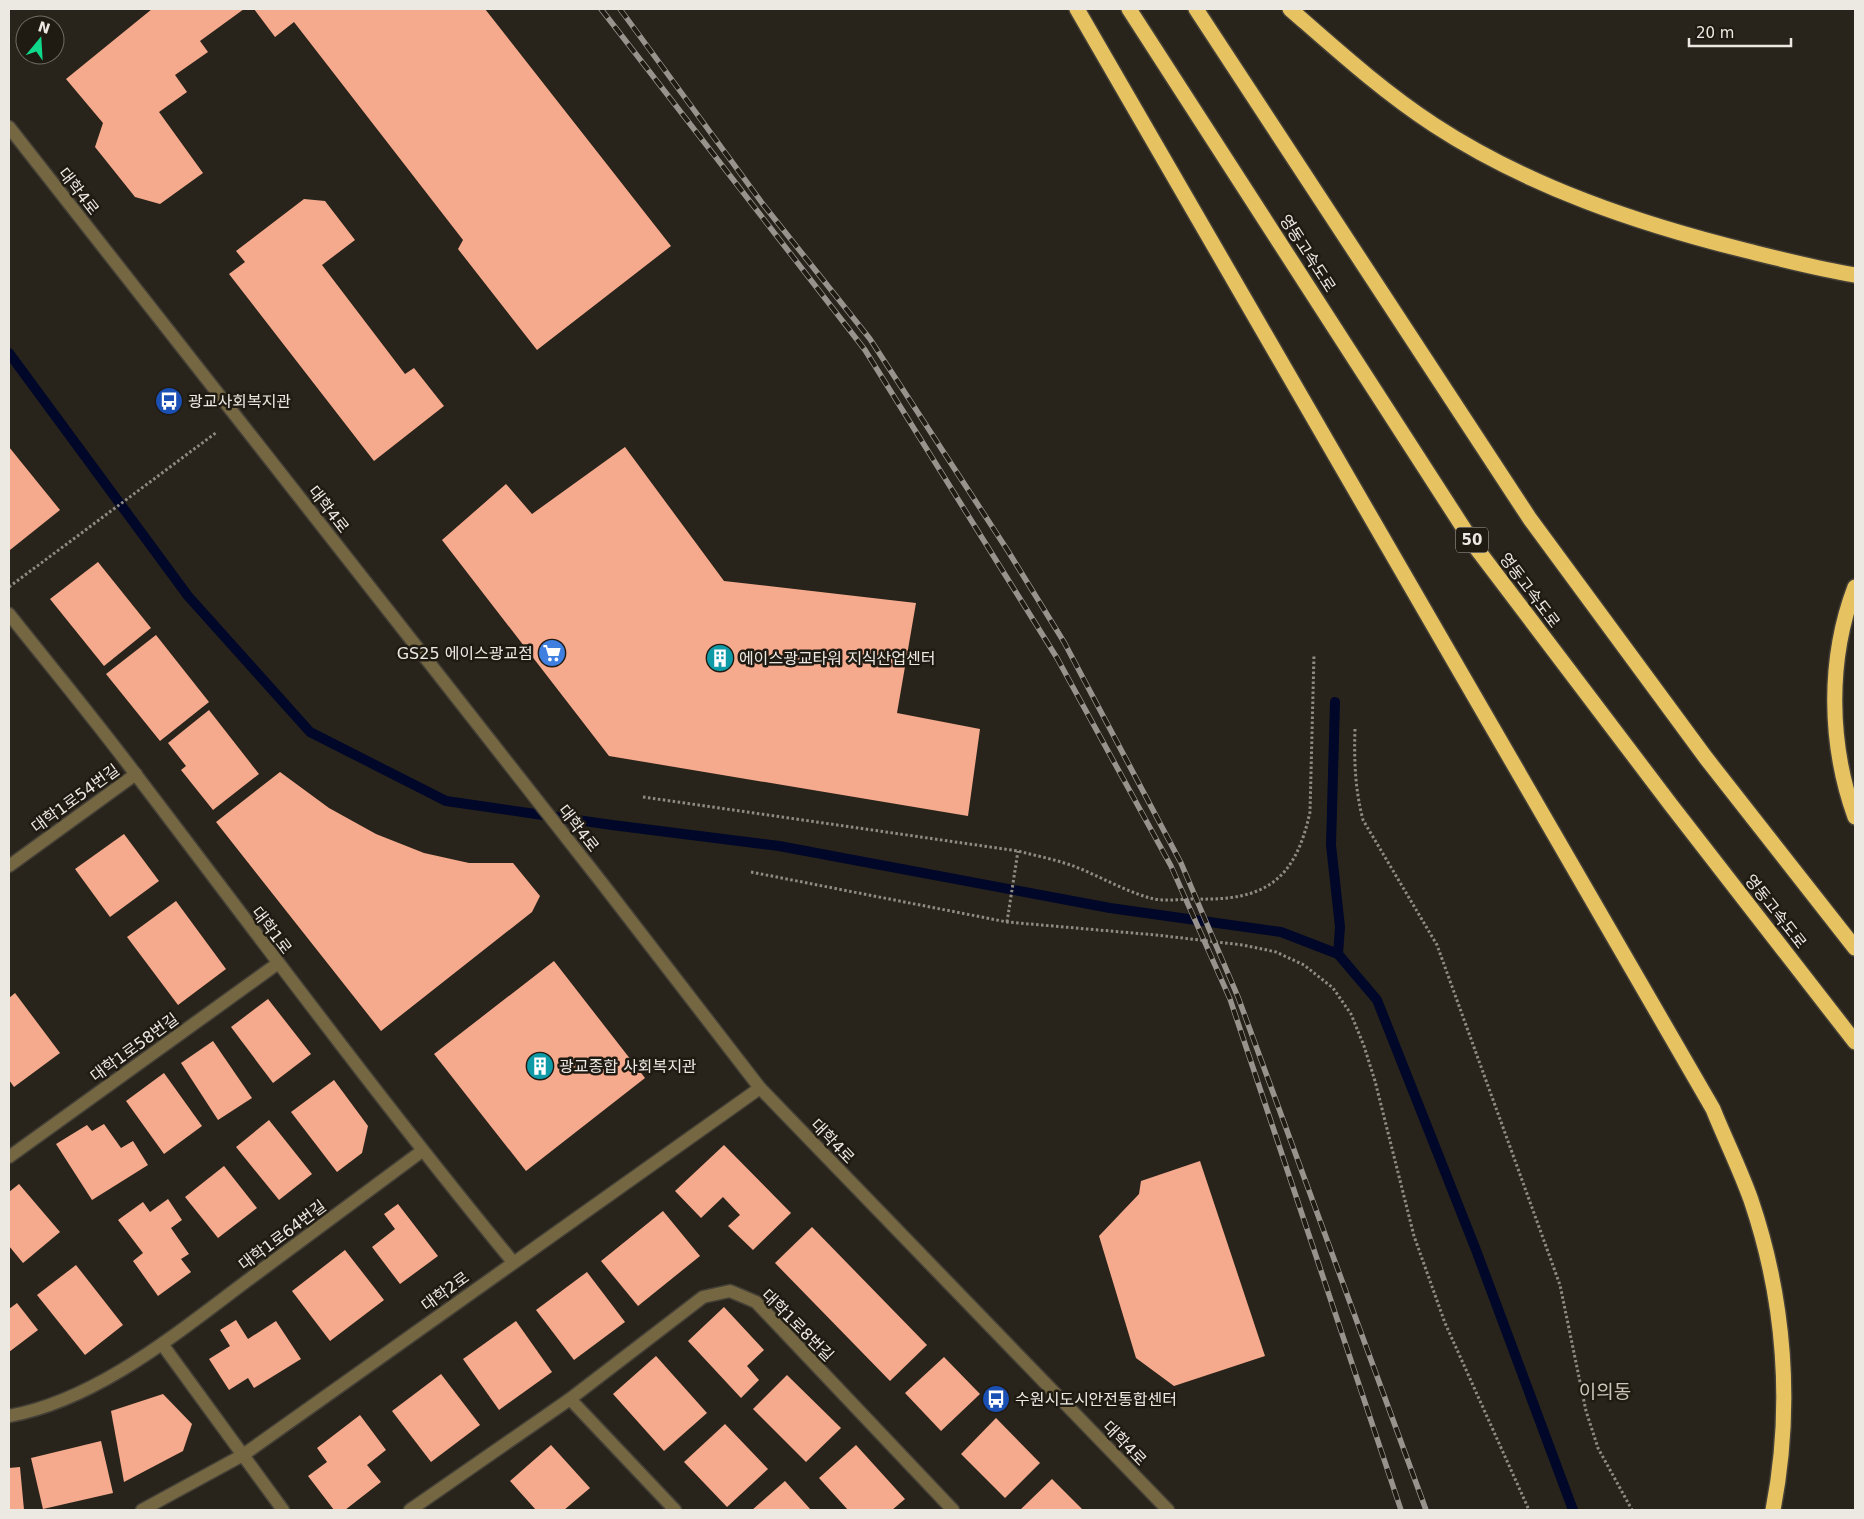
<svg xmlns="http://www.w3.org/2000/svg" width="1864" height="1519" viewBox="0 0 1864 1519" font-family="'DejaVu Sans','Noto Sans KR',sans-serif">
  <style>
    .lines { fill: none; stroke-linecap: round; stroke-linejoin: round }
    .stream { stroke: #000728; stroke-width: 10 }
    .building { fill: #f6aa8d }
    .minor-casing { stroke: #444037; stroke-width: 15 }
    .highway-casing { stroke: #444037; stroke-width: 18 }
    .path { stroke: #8f8b84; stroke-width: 3; stroke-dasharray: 2.5 2.5; stroke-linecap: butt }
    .minor { stroke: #756742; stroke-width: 12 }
    .highway { stroke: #e7c261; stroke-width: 15 }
    .rail-casing { stroke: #98948d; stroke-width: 5.5 }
    .rail { stroke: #1f1a12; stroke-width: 4; stroke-dasharray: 11; stroke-linecap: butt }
    .labels { text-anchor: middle; stroke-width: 5; stroke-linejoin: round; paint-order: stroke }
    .shield { fill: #1f1a12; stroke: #aeaba4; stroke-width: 1 }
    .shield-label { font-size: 15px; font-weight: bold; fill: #ece9e3 }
    .street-label { font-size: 16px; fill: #ece9e3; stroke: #1f1a12 }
    .poi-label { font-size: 16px; fill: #ece9e3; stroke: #1f1a12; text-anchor: start }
    .quarter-label { font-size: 19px; fill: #cbc5ba; stroke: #1f1a12 }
  </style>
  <rect width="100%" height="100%" fill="#29241b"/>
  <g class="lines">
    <g class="stream">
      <polyline points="9,353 188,596 310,732 446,801 612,825 779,846 1110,908 1281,932 1338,954 1377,1000 1476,1250 1573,1510"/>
      <polyline points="1335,702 1331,845 1340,927 1338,954"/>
    </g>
  </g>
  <g class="building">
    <polygon points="152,9 244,9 200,41 208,52 175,75 187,92 159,112 203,173 160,204 135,197 95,147 103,123 66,79"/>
    <polygon points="254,9 485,9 671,246 537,350 458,249 463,240 294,22 275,37"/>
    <polygon points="304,199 325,201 355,240 322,265 405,374 414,368 444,406 374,461 229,274 245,262 236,251"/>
    <polygon points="9,447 60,510 10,550 9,549"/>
    <polygon points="625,447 724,581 916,603 897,713 980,729 968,816 609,756 442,540 506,484 532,514"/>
    <polygon points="98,562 151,628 104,666 50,599"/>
    <polygon points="156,635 209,702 160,741 106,674"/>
    <polygon points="209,710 259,774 213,810 181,770 186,766 168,743"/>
    <polygon points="280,772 329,808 376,834 424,853 469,863 513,863 540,896 532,912 381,1031 216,822"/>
    <polygon points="124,834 159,881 110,917 75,869"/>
    <polygon points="176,901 226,969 178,1005 127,937"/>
    <polygon points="554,961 645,1078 526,1171 434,1054"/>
    <polygon points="15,993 60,1053 14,1087 9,1080 9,998"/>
    <polygon points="268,999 311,1054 273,1083 231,1027"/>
    <polygon points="213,1041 252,1098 218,1120 181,1063"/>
    <polygon points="164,1073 202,1126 164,1154 126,1101"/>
    <polygon points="334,1080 368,1126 362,1153 337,1172 291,1112"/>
    <polygon points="269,1120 312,1174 279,1200 236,1147"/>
    <polygon points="104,1124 121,1148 133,1141 148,1165 92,1200 56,1144 87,1125 92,1131"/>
    <polygon points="724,1145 791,1213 753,1250 728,1226 740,1215 723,1197 701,1218 675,1191"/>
    <polygon points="1200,1161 1265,1356 1174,1386 1136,1358 1099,1236 1139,1194 1141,1181"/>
    <polygon points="224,1166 257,1208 218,1238 185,1197"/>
    <polygon points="19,1184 60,1232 23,1263 9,1246 9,1192"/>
    <polygon points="168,1199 182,1220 171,1228 189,1254 181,1259 191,1272 158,1296 133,1261 143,1253 118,1220 143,1202 150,1212"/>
    <polygon points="398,1204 438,1256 400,1284 372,1247 395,1229 384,1214"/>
    <polygon points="663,1211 700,1256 638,1306 601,1261"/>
    <polygon points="812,1227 927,1345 890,1381 775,1263"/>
    <polygon points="345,1250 384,1300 330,1341 292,1291"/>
    <polygon points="76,1265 123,1325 85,1355 37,1295"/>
    <polygon points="587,1272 625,1322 574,1360 536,1310"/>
    <polygon points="17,1303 38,1330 9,1352 9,1309"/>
    <polygon points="724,1307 764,1350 747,1366 759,1380 741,1398 688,1341"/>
    <polygon points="236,1320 248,1339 276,1321 301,1359 254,1388 248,1378 229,1390 209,1359 230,1346 220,1330"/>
    <polygon points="516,1321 552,1372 499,1410 463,1359"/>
    <polygon points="656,1356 707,1413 664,1451 613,1394"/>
    <polygon points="944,1357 980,1394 941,1431 905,1393"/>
    <polygon points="441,1374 480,1425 431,1462 392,1411"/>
    <polygon points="787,1375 841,1428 806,1462 753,1409"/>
    <polygon points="163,1394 192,1424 183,1451 124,1482 111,1411"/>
    <polygon points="360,1415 386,1450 367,1465 381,1482 345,1510 334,1510 308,1476 327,1462 317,1448"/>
    <polygon points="996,1418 1040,1463 1005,1498 961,1454"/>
    <polygon points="725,1424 768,1469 727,1507 684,1462"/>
    <polygon points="101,1441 113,1493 43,1509 31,1458"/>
    <polygon points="551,1445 590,1488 564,1510 536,1510 510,1481"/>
    <polygon points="856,1445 905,1499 892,1510 848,1510 819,1478"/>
    <polygon points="20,1467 24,1510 9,1510 9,1468"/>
    <polygon points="1052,1479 1083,1510 1020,1510"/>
    <polygon points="785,1481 811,1510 752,1510"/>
  </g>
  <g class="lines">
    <g class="minor-casing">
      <g id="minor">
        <polyline points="9,127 602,883 760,1088 1168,1510"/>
        <path d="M9,614C52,668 96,721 137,776C261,939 383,1104 513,1262"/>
        <polyline points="9,866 136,774"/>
        <polyline points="9,1157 277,964"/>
        <polyline points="162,1344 283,1510"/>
        <polyline points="570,1399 675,1510"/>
        <path d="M9,1416C97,1400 177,1333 248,1280C306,1237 364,1194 422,1151"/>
        <polyline points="142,1510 243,1455 760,1088"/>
        <polyline points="410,1510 570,1399 703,1297 730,1291 756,1302 953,1510"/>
      </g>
    </g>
    <g class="highway-casing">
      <g id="highway">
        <path d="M1077,9L1713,1109C1725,1139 1740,1169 1751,1200C1785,1300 1793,1407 1773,1510"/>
        <polyline points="1129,9 1477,549 1671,805 1855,1042"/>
        <polyline points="1196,9 1530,519 1706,758 1855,948"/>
        <path d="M1290,9C1337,50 1382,91 1434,125C1529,187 1639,224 1748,251C1784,260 1819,269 1855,275"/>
        <path d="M1855,587C1827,660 1829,745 1855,817"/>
      </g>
    </g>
    <g class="path">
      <polyline points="9,587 217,432"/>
      <path d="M1355,729C1354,761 1355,789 1363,820L1437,945L1560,1285L1586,1411L1598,1448L1632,1510"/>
      <path d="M643,797L1018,851C1037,856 1058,860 1076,867C1101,877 1125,891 1150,898C1163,902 1181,899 1195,899C1265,901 1295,881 1310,812L1314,654"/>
      <polyline points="751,872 1007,922 1156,935 1243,945 1276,952 1304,965 1333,988 1351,1014 1364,1046 1375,1081 1414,1236 1445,1323 1529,1510"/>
      <polyline points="1007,922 1018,851"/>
    </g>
    <use href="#minor" class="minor"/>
    <use href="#highway" class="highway"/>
    <g class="rail-casing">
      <g id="rail">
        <polyline points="601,9 865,350 1057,658 1171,866 1230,999 1401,1510"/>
        <polyline points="620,9 762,203 870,339 1008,551 1064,642 1181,863 1238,997 1426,1510"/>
      </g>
    </g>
    <use href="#rail" class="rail"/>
  </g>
  <defs>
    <g id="bus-disc" transform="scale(1.4375)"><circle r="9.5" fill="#1a4fb4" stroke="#1f1a12"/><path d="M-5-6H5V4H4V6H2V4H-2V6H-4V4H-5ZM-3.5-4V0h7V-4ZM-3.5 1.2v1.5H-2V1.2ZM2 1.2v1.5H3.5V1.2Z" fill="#fff"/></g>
    <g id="supermarket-disc" transform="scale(1.4375)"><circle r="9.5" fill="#3f7fe0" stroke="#1f1a12"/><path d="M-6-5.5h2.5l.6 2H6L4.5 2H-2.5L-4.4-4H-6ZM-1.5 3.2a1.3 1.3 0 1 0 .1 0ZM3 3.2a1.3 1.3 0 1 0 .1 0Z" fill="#fff"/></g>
    <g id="building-disc" transform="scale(1.4375)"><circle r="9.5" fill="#0f9aa8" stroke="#1f1a12"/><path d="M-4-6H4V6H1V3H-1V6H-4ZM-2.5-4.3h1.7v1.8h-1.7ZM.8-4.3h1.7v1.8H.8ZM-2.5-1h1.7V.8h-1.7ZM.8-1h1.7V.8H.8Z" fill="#fff"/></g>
  </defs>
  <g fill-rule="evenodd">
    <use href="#bus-disc" x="169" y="401"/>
    <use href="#supermarket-disc" x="552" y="653"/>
    <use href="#building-disc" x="720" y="658"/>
    <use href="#building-disc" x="540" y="1066"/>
    <use href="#bus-disc" x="996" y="1399"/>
  </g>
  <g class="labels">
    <rect class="shield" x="1456" y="527.5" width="32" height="25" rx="4"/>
    <g class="shield-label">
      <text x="1472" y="545">50</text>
    </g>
    <g class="street-label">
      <text transform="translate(79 191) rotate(52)" y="6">대학4로</text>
      <text transform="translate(1308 253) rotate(57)" y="6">영동고속도로</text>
      <text transform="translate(329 509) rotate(52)" y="6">대학4로</text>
      <text transform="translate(1530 590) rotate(53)" y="6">영동고속도로</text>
      <text transform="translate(75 798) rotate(-36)" y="6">대학1로54번길</text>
      <text transform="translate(579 828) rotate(52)" y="6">대학4로</text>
      <text transform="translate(1776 911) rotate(52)" y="6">영동고속도로</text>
      <text transform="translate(272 930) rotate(53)" y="6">대학1로</text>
      <text transform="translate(134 1047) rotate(-36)" y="6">대학1로58번길</text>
      <text transform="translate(833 1141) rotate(46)" y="6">대학4로</text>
      <text transform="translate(282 1235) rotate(-37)" y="6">대학1로64번길</text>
      <text transform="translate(445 1291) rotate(-36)" y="6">대학2로</text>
      <text transform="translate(798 1325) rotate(45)" y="6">대학1로8번길</text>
      <text transform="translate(1125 1443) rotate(46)" y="6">대학4로</text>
    </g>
    <g class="poi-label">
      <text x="188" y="407">광교사회복지관</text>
      <text x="533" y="659" text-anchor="end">GS25 에이스광교점</text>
      <text x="739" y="664">에이스광교타워 지식산업센터</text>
      <text x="559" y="1072">광교종합 사회복지관</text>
      <text x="1015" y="1405">수원시도시안전통합센터</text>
    </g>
    <g class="quarter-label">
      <text x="1605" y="1398">이의동</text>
    </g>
  </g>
  <rect width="1864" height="1519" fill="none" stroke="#ece9e3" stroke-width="20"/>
  <g transform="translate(40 40) rotate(18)"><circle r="24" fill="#1f1a12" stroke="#716d66"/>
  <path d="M0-4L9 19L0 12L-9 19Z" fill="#0fd98a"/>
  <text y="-8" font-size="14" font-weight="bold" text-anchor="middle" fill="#ece9e3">N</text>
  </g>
  <path d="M1689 38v8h102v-8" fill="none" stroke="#ece9e3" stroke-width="2.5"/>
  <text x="1696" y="38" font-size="15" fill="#ece9e3" stroke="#1f1a12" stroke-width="4" paint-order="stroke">20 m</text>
</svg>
